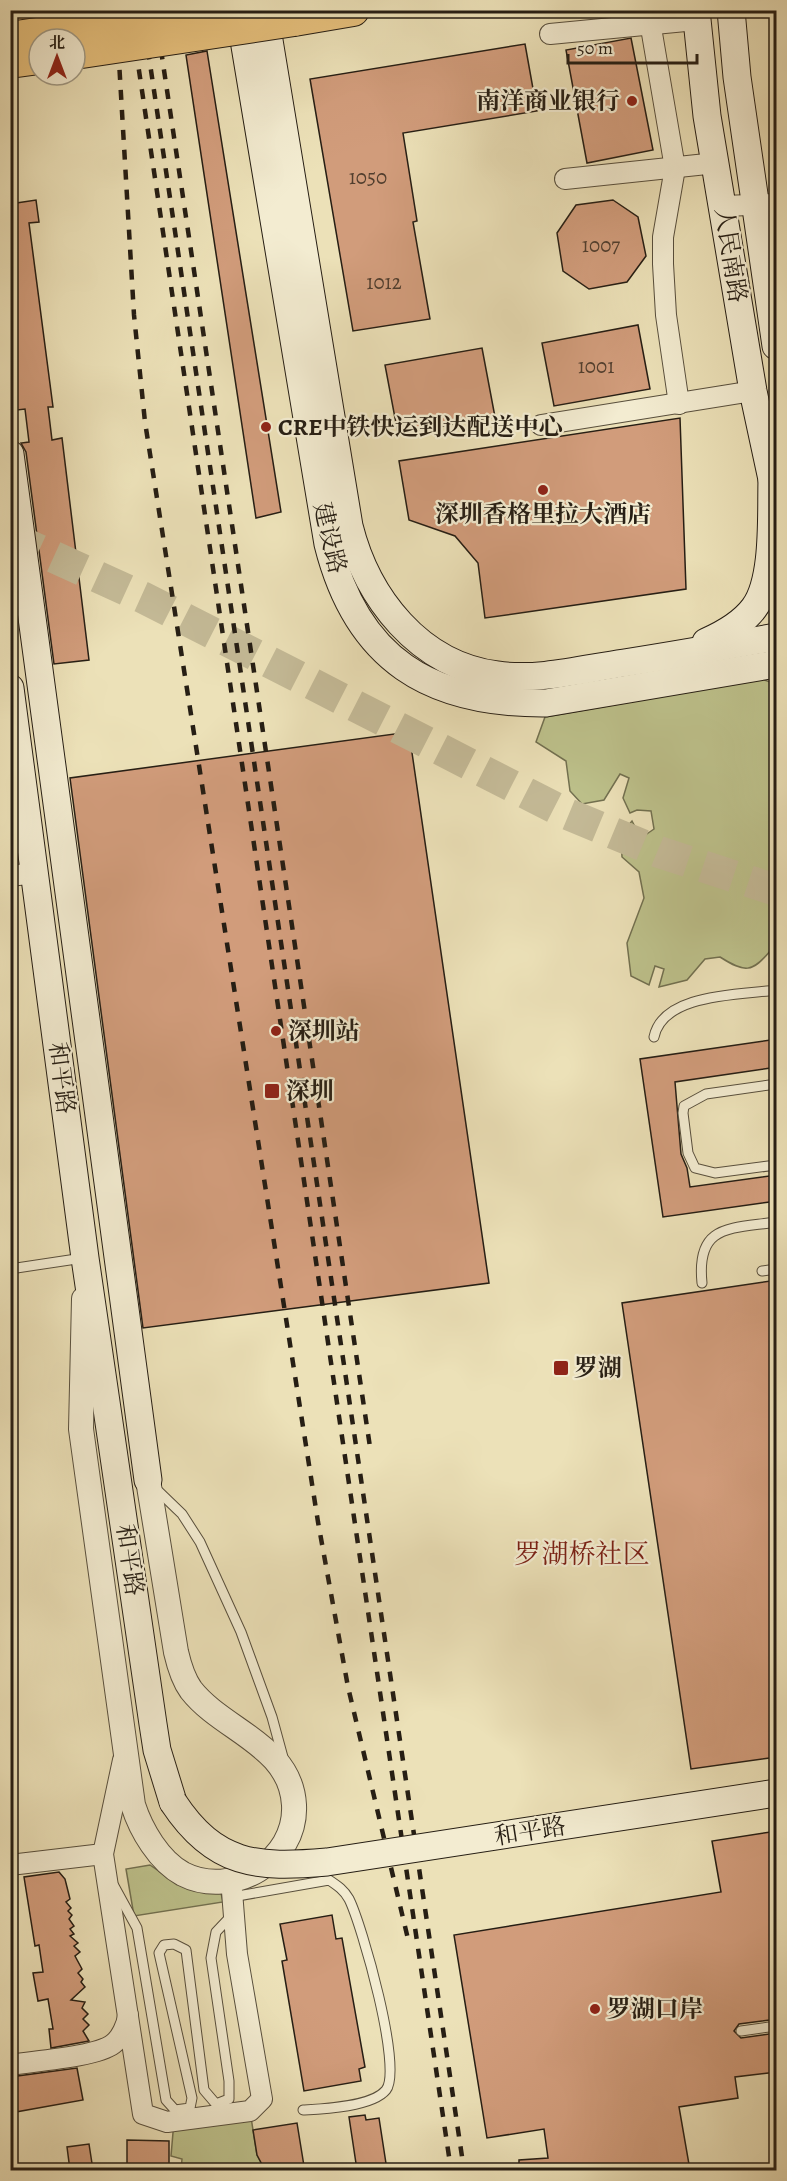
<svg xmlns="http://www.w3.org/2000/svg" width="787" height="2181" viewBox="0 0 787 2181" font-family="Alegreya,'Noto Serif SC',serif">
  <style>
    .green { fill: #bdc18b; stroke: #727050; stroke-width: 1.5 }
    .building { fill: #d19c7b; stroke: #261e14; stroke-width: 1.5 }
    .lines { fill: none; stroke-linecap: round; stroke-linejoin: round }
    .trunk-tunnel { stroke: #c4ba97; stroke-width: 32; stroke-dasharray: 32 16; stroke-linecap: butt }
    .service-casing { stroke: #584f3d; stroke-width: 11 }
    .minor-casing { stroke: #584f3d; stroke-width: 22 }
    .tertiary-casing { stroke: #584f3d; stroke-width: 26 }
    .secondary-casing { stroke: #261e14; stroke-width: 29 }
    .trunk-casing { stroke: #261e14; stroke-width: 34 }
    .service { stroke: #f3ecd1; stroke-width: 9 }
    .minor { stroke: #f3ecd1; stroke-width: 20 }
    .tertiary { stroke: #f3ecd1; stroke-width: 24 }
    .secondary { stroke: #f3ecd1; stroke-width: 27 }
    .trunk { stroke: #e6c07c; stroke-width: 32 }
    .rail { stroke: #261e14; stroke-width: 4.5; stroke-dasharray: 10 10; stroke-linecap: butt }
    .secondary-bridge-casing { stroke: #261e14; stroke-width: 29; stroke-linecap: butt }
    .trunk-bridge-casing { stroke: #261e14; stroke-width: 34; stroke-linecap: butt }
    .secondary-bridge { stroke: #f3ecd1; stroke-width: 27 }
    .trunk-bridge { stroke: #e6c07c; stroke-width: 32 }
    .poi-dot { fill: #8f2418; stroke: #f3ecd1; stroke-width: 2 }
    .labels { text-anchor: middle; stroke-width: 4.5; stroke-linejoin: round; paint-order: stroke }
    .number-label { font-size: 21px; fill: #513e2e }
    .poi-label { font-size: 24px; font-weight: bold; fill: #261e14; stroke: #f3ecd1; text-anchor: start }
    .street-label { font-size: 24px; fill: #261e14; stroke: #f3ecd1 }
    .quarter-label { font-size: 27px; fill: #7a1f14; stroke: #f3ecd1 }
  </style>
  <rect width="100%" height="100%" fill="#ece1b8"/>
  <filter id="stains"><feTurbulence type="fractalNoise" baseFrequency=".00333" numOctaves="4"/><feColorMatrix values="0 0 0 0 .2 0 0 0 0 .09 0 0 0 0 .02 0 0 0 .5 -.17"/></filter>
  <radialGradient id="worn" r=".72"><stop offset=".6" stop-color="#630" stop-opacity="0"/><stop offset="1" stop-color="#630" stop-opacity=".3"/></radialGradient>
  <g class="green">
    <path d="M761,679L776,684V951L771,950C752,973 745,973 720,957L705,959L687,980L659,987L664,969L655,966L649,985L631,976L627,943L644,898L639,872L622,857L621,834L632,821L641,838L654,829L651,811L637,810L630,813L623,798L629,778L620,774L604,800L582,804L570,791L566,761L536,742L545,717Z"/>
    <polygon points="150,1865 172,1880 221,1893 223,1902 134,1916 126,1869"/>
    <polygon points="250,2111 257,2155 265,2170 181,2170 182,2159 171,2156 174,2121"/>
  </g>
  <g class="building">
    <polygon points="631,38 653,150 587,163 566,50"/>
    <polygon points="525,44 537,111 403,133 417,221 413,222 430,319 353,331 310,79"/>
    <polygon points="207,51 281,512 256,518 186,55"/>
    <polygon points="36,200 39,222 29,223 53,407 48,407 52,440 62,438 89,660 54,664 26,452 21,443 29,442 25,409 17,410 10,363 10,204"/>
    <polygon points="613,200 638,217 646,256 627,282 589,289 563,271 557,233 576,205"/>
    <polygon points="638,325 650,389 554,406 542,343"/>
    <polygon points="482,348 495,417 398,434 385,365"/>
    <polygon points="680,418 686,589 485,618 478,563 455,536 409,520 399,461"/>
    <polygon points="409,732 489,1283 143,1328 70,778"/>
    <polygon points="777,1039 777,1067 675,1082 681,1154 687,1168 690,1187 777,1175 777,1201 663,1217 640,1059"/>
    <polygon points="777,1280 777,1757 691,1769 622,1303"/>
    <polygon points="777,1831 777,2019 739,2024 734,2031 741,2038 777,2033 777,2072 735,2077 738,2098 679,2107 690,2170 519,2170 519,2160 548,2158 544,2129 487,2138 454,1935 721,1892 712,1841"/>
    <polygon points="59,1872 65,1879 70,1899 66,1902 71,1908 68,1911 72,1915 69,1919 74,1926 70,1929 74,1934 70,1936 78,1943 74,1946 80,1952 75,1956 82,1969 78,1973 83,1979 81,1982 85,1987 71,2000 85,2002 82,2008 88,2014 83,2019 89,2025 83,2031 89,2041 51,2048 49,2029 53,2029 48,1999 38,2001 33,1973 43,1972 39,1945 35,1946 24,1877"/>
    <polygon points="332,1915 336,1939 342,1938 365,2067 359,2069 361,2081 304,2091 282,1961 287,1960 280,1924"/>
    <polygon points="77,2068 83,2100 10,2113 10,2077"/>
    <polygon points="365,2115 366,2120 379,2118 387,2170 357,2170 349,2117"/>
    <polygon points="297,2123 304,2166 265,2170 257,2155 253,2130"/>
    <polygon points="127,2140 169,2141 169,2170 127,2170"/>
    <polygon points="89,2144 93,2170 70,2170 67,2147"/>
  </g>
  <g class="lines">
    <polyline class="trunk-tunnel" points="10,537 142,597 565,813 659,852 776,890"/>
    <g class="service-casing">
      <g id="service">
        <path d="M654,1037C663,993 740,995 776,990"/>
        <polyline points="776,1084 706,1094 684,1106 683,1113 688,1153 695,1168 715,1173 776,1165"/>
        <polyline points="10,1269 83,1258"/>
        <polyline points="762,1271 776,1269"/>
        <path d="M702,1283C696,1224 730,1229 776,1222"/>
        <polyline points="154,1487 182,1514 200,1542 241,1632 272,1717 284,1761"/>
        <polyline points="114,1886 137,1928 166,2100 175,2110 190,2108 192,2098 159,1953 164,1945 174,1944 186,1950 204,2090 216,2104 229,2099 229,2081 211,1958 216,1932 233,1914"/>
        <path d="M232,1897L329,1880C338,1886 344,1890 349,1899C362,1925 403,2069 386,2090C372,2107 323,2109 303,2110"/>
        <polyline points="741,2031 776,2026"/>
      </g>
    </g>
    <g class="minor-casing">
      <g id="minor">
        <polyline points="648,10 675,168 663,237 663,264 666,315 679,404"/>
        <polyline points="550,34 696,20"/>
        <polyline points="565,179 716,163"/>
        <polyline points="723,206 776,204"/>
        <polyline points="541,425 753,391"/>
        <polyline points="10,876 35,873"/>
        <polyline points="123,1760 103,1854 143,2114 167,2122 174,2121 250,2111 262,2099 237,1954 231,1879"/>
        <polyline points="10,1865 103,1854"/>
        <path d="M10,2065C34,2061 96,2057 113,2044C121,2038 127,2025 128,2015"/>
      </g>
    </g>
    <g class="tertiary-casing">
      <path id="tertiary" d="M84,1299L81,1429L133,1805C141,1830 159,1861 183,1874C232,1899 297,1861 294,1805C291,1745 223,1731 191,1690C183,1679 179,1665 176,1652L148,1480"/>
    </g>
    <g class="secondary-casing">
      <g id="secondary">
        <path d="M239,10L328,544C357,660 430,704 546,703L776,664"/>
        <path d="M264,10L349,526C367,598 419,665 497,675C538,681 583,669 624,663C675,655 726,646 776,637"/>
        <polyline points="696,10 707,116 753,391 776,498"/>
        <polyline points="731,10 737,77 776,346"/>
        <polyline points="10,454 148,1480"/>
        <path d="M706,642C724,634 742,624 754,608C775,580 771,515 772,481"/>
        <polyline points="10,688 85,1258 153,1724 157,1750 173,1802"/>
      </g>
    </g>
    <g class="trunk-casing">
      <g id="trunk">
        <polyline points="294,20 353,10"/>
        <polyline points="16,58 36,10"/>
      </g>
    </g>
    <use href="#service" class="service"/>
    <use href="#minor" class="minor"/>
    <use href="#tertiary" class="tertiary"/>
    <use href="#secondary" class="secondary"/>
    <use href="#trunk" class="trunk"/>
    <g class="rail">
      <polyline points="116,10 134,315 145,422 318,1522 348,1687 408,1939"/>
      <polyline points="130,10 451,2170"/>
      <polyline points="142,10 464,2170"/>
      <polyline points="155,10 370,1447"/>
    </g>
    <g class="secondary-bridge-casing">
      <path id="secondary-bridge" d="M173,1802C215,1866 257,1868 327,1862L776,1793"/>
    </g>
    <g class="trunk-bridge-casing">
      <g id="trunk-bridge">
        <polyline points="10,38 197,10"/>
        <polyline points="75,53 294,20"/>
        <polyline points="10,62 39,58"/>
      </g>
    </g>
    <use href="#secondary-bridge" class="secondary-bridge"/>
    <use href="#trunk-bridge" class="trunk-bridge"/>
  </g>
  <g class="poi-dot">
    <circle cx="632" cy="101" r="6"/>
    <circle cx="266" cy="427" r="6"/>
    <circle cx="543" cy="490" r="6"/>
    <circle cx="276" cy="1031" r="6"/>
    <rect x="264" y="1083" width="16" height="16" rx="3"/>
    <rect x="553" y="1360" width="16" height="16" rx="3"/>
    <circle cx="595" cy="2009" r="6"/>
  </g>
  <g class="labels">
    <g class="number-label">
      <text x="368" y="184">1050</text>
      <text x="601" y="252">1007</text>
      <text x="384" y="289">1012</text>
      <text x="596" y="373">1001</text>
    </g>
    <g class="poi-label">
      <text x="620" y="109" text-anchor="end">南洋商业银行</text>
      <text x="278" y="435">CRE中铁快运到达配送中心</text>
      <text x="543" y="522" text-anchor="middle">深圳香格里拉大酒店</text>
      <text x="288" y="1039">深圳站</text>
      <text x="286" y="1099">深圳</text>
      <text x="574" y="1376">罗湖</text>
      <text x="607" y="2017">罗湖口岸</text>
    </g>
    <g class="street-label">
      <text transform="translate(731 255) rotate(81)" y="8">人民南路</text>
      <text transform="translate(330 538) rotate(77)" y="8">建设路</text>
      <text transform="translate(62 1078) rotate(83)" y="8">和平路</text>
      <text transform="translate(130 1560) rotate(82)" y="8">和平路</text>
      <text transform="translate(530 1831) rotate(-9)" y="8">和平路</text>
    </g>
    <g class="quarter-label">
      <text x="582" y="1563">罗湖桥社区</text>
    </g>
  </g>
  <rect width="787" height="2181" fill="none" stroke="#ece1b8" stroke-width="36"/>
  <rect x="12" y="12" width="763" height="2157" fill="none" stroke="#261e14" stroke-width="3"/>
  <rect x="18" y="18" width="751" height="2145" fill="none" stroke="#261e14" stroke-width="1.5"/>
  <g transform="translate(57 57)"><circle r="28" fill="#f3ecd1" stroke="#a19a85" stroke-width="1.5"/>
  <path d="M0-4.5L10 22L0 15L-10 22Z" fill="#8f2418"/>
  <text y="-9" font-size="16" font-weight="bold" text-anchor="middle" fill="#261e14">北</text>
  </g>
  <path d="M568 54v9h129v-9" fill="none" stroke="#261e14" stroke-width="3"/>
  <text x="577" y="54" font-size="18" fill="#261e14" stroke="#f3ecd1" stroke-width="4.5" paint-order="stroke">50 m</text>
  <rect width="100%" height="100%" filter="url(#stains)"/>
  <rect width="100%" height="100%" fill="url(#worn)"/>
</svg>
